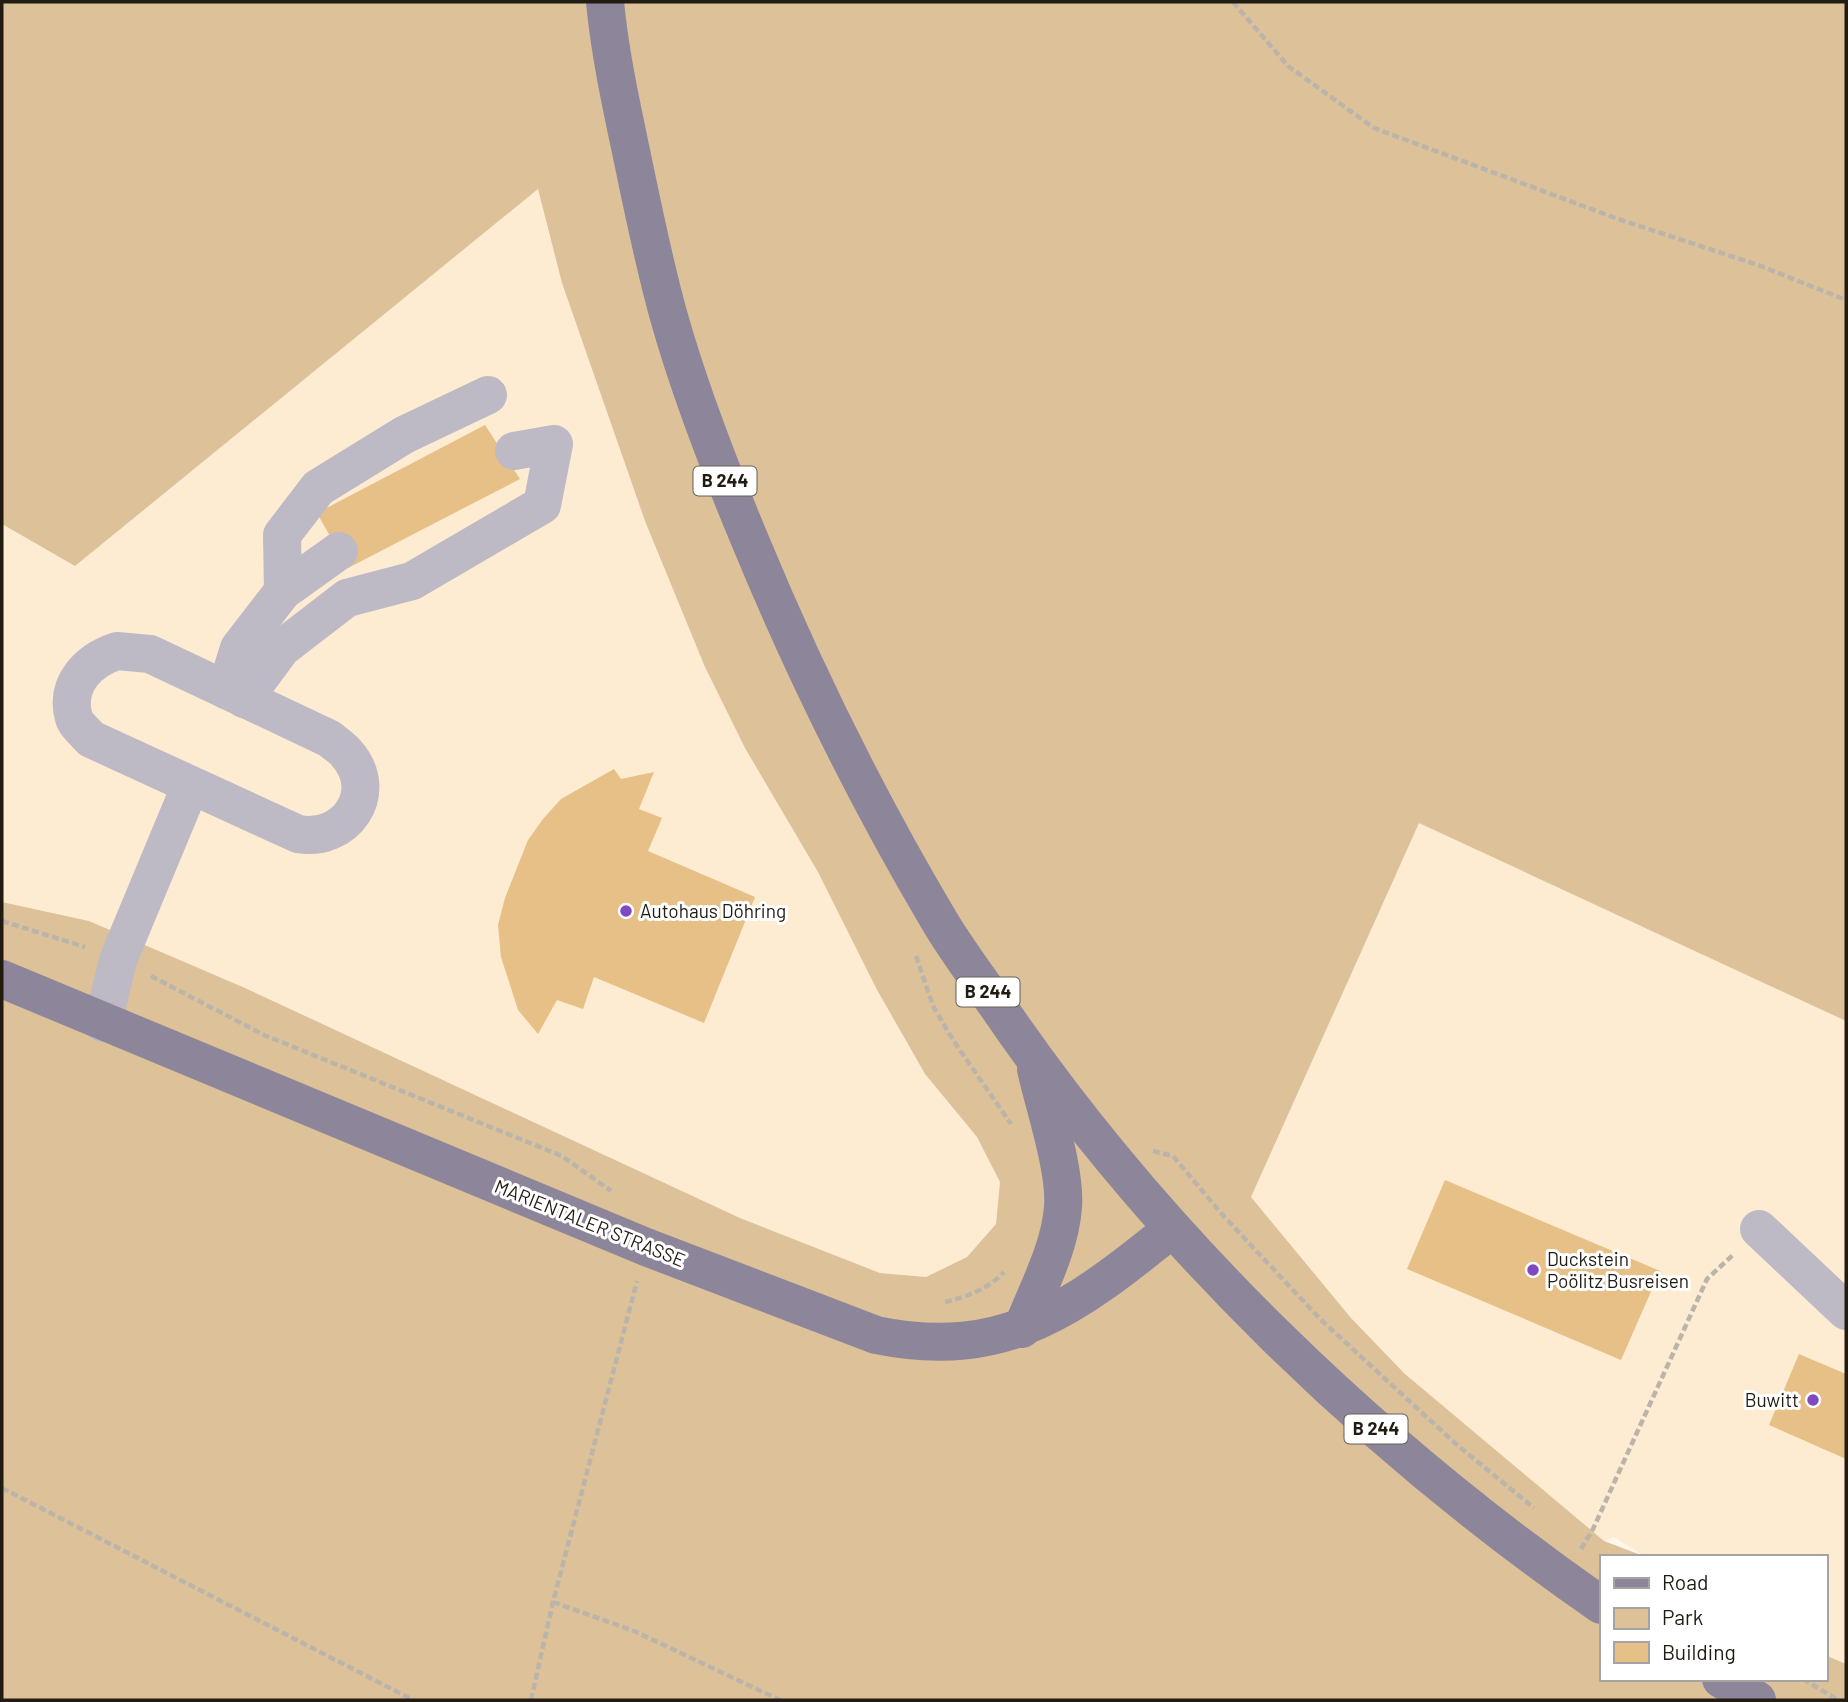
<svg xmlns="http://www.w3.org/2000/svg" width="1848" height="1702" viewBox="0 0 1848 1702" font-family="Barlow,sans-serif">
  <style>
    .built { fill: #fdebd2 }
    .green { fill: #dcc199 }
    .building { fill: #e6c086 }
    .lines { fill: none; stroke-linecap: round; stroke-linejoin: round }
    .path { stroke: #bab4aa; stroke-width: 4.5; stroke-dasharray: 7 3.5; stroke-linecap: butt }
    .minor { stroke: #bebac5; stroke-width: 38 }
    .major { stroke: #8d869b; stroke-width: 38 }
    .poi-dot { fill: #8149c0; stroke: #fff; stroke-width: 2.5 }
    .labels { text-anchor: middle; stroke-width: 6; stroke-linejoin: round; paint-order: stroke }
    .shield { fill: #fff; stroke: #645f59; stroke-width: 2 }
    .shield-label { font-size: 18px; font-weight: bold; fill: #211b12 }
    .poi-label { font-size: 19px; fill: #211b12; stroke: #fff; text-anchor: start }
    .street-label { font-size: 19px; fill: #211b12; stroke: #fff }
  </style>
  <rect width="100%" height="100%" fill="#fdf6ec"/>
  <g class="built">
    <polygon points="538,189 562,283 645,521 876,988 925,1074 977,1137 1000,1182 996,1224 967,1257 926,1277 880,1273 740,1218 245,988 89,921 2,902 2,524 75,566"/>
    <polygon points="1419,822 1846,1021 1846,1664 1825,1655 1825,1557 1646,1557 1614,1537 1604,1541 1405,1374 1351,1318 1251,1197"/>
  </g>
  <polygon class="green" points="2,2 1846,2 1846,1021 1419,823 1251,1197 1351,1318 1405,1374 1604,1541 1646,1557 1601,1557 1601,1679 1825,1679 1825,1655 1846,1664 1846,1700 2,1700 2,902 89,921 245,988 740,1218 880,1273 926,1277 967,1257 996,1224 1000,1182 977,1137 925,1074 876,988 818,872 745,748 705,667 645,521 562,283 538,189 75,566 2,524"/>
  <g class="building">
    <polygon points="485,425 520,479 348,568 317,513"/>
    <polygon points="614,769 621,779 654,772 639,809 662,818 648,851 755,897 704,1023 594,977 583,1009 557,1000 538,1034 518,1010 501,957 498,925 505,898 528,840 543,819 561,799"/>
    <polygon points="1445,1180 1660,1271 1621,1360 1407,1269"/>
    <polygon points="1799,1354 1846,1374 1846,1459 1769,1425"/>
  </g>
  <g class="lines">
    <g class="path">
      <polyline points="1233,2 1288,66 1374,128 1618,219 1758,265 1846,300"/>
      <polyline points="2,921 85,947"/>
      <polyline points="916,956 933,1006 953,1040 1011,1124"/>
      <polyline points="151,976 264,1035 562,1156 611,1191"/>
      <polyline points="1153,1151 1173,1156 1220,1212 1320,1319 1456,1444 1534,1508"/>
      <path d="M945,1302C967,1297 988,1289 1004,1272"/>
      <polyline points="2,1488 413,1700"/>
      <polyline points="1581,1549 1593,1529 1707,1279 1734,1254"/>
      <polyline points="553,1602 634,1631 780,1700"/>
      <polyline points="1803,1679 1838,1700"/>
      <polyline points="531,1700 553,1602 637,1281"/>
    </g>
    <g class="minor">
      <polyline points="283,591 282,535 318,488 404,435 488,395"/>
      <path d="M117,651L150,654L330,739C335,744 343,748 347,754C381,793 345,843 298,834L91,739C86,733 76,725 74,718C64,684 89,660 117,651Z"/>
      <polyline points="226,690 239,648 283,591 339,551"/>
      <polyline points="244,699 282,648 347,598 412,581 542,505 554,444 514,451"/>
      <polyline points="103,1023 118,960 190,787"/>
      <polyline points="1759,1229 1846,1311"/>
    </g>
    <g class="major">
      <path d="M605,2C610,54 621,104 632,156C643,209 654,264 669,317C690,392 719,466 749,538C803,669 867,799 940,922C958,952 980,981 1001,1011C1159,1241 1372,1446 1601,1605"/>
      <path d="M2,979L646,1247L876,1335C1006,1362 1076,1306 1172,1229"/>
      <path d="M1022,1329C1037,1290 1060,1249 1063,1207C1066,1170 1044,1106 1036,1069"/>
      <polyline points="1721,1679 1757,1700"/>
    </g>
  </g>
  <g class="poi-dot">
    <circle cx="626" cy="911" r="7"/>
    <circle cx="1533" cy="1270" r="7"/>
    <circle cx="1813" cy="1400" r="7"/>
  </g>
  <g class="labels">
    <g class="shield">
      <rect x="693.5" y="466.5" width="63" height="29" rx="5"/>
      <rect x="956.5" y="977.5" width="63" height="29" rx="5"/>
      <rect x="1344.5" y="1414.5" width="63" height="29" rx="5"/>
    </g>
    <g class="shield-label">
      <text x="725" y="487">B 244</text>
      <text x="988" y="998">B 244</text>
      <text x="1376" y="1435">B 244</text>
    </g>
    <g class="poi-label">
      <text x="640" y="918">Autohaus Döhring</text>
      <text x="1547" y="1266">Duckstein<tspan x="1547" dy="22">Poölitz Busreisen</tspan></text>
      <text x="1799" y="1407" text-anchor="end">Buwitt</text>
    </g>
    <g class="street-label">
      <text transform="translate(590 1223) rotate(22)" y="7">MARIENTALER STRASSE</text>
    </g>
  </g>
  <rect width="1848" height="1702" fill="none" stroke="#211b12" stroke-width="7"/>
  <rect x="1600" y="1555" width="228" height="126" fill="#ffffff" stroke="#a6a4a0" stroke-width="2"/>
  <rect x="1614" y="1578" width="35" height="10" fill="#8d869b" stroke="#a6a4a0" stroke-width="2"/>
  <text x="1662" y="1590" font-size="21" fill="#211b12">Road</text>
  <rect x="1614" y="1608" width="35" height="21" fill="#dcc199" stroke="#a6a4a0" stroke-width="2"/>
  <text x="1662" y="1625" font-size="21" fill="#211b12">Park</text>
  <rect x="1614" y="1642" width="35" height="21" fill="#e6c086" stroke="#a6a4a0" stroke-width="2"/>
  <text x="1662" y="1660" font-size="21" fill="#211b12">Building</text>
</svg>
